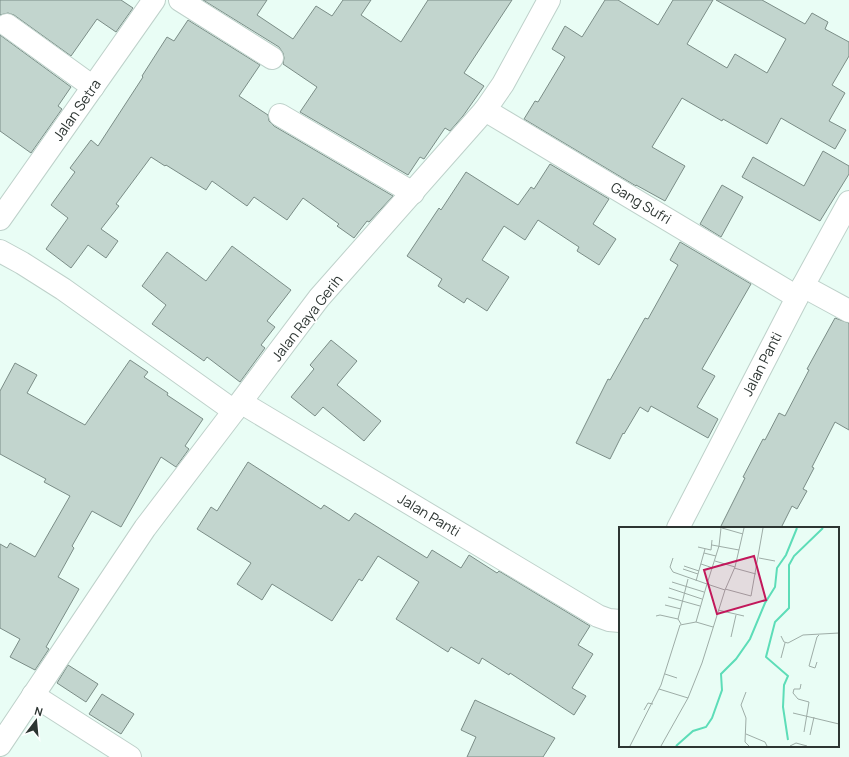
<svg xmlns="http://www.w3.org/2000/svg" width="849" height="757" viewBox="0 0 849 757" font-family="Manrope,sans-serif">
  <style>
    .building { fill: #c2d5ce; stroke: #7b8d87 }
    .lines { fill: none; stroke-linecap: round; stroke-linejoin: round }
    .minor-casing { stroke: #bed1ca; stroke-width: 24 }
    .tertiary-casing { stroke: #bed1ca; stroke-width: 24 }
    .minor { stroke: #fff; stroke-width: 22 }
    .tertiary { stroke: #fff; stroke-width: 22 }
    .labels { text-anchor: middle; stroke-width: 3.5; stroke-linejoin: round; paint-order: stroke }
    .street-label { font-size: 14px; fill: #2d3532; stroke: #fff }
    .inset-river { fill: none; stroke: #5dddb8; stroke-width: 2 }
    .inset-road { fill: none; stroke: #9eada7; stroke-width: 1 }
    .view { fill: #c2185b; fill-opacity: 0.15; stroke: #c2185b; stroke-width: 2 }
    .inset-edge { fill: none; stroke: #2d3532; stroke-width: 2 }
  </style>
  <rect width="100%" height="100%" fill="#e9fdf5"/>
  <g class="building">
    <polygon points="0,0 121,0 133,8 116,32 97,19 71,56 14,15 8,13 0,15"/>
    <polygon points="203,0 267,0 257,15 293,39 316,6 332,16 343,0 371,0 361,15 401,42 428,0 512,0 464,73 484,86 463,116 450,131 445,128 424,159 420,157 408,175 300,112 317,87 283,64 284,58 283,53 279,47"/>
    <polygon points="605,0 618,0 658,25 673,0 713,0 687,44 727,68 735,54 767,73 786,39 716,0 762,0 805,24 812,13 828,22 825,29 849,42 849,56 832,85 845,93 829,121 846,130 835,149 781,118 767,144 723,119 722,121 682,98 652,147 685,166 665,201 636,185 636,186 524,119 535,101 538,102 565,57 552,49 565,26 582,37"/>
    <polygon points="188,20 260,65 239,96 268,115 269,121 274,126 393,196 369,222 367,221 354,238 337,226 339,224 303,198 287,220 254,197 247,206 212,181 206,190 166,165 165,166 151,157 116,204 119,206 101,229 118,241 106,258 88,245 71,268 46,249 68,218 51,205 75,172 70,168 91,140 98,146 143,77 142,76 167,37 174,41"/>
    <polygon points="0,35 71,87 58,106 62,109 31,153 0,131"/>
    <polygon points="823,151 849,166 849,174 820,221 742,177 753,157 804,186"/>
    <polygon points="550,164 609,199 593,224 616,239 599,265 577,251 579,247 538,220 525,240 504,226 482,260 509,277 487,311 467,298 464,303 438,286 442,279 407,256 439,208 441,210 466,172 518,205 531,187 534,189"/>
    <polygon points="722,185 743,197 721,237 700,224"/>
    <polygon points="680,242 751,284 702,369 715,376 697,407 718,419 708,438 651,406 648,412 640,407 624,434 623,433 610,459 576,443 608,379 610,380 645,318 648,319 678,265 670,260"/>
    <polygon points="232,246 291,290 267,321 275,327 261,345 265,348 240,382 207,357 204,361 152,324 166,305 142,286 167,252 206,281"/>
    <polygon points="835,318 849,323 849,430 835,422 812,467 814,468 803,489 807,491 797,509 792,506 781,528 720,528 745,478 743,477 763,439 765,440 779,413 785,416 809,370 807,369"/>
    <polygon points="331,340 357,361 337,385 381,421 364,441 323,407 315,416 291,397 314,369 310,365"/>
    <polygon points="130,360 148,372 144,377 168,393 167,395 203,419 185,446 189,449 176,467 161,457 121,527 92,511 72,546 74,548 58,577 79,589 46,647 49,649 35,670 10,657 20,639 0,628 0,544 7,548 10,543 35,557 70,496 44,482 46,479 0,454 0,391 15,363 37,375 27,393 85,425"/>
    <polygon points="248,462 321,509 324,505 349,521 355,513 427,558 432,550 461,568 469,555 497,573 499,571 590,626 578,645 593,654 572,688 586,696 574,715 510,673 509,675 482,658 479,664 451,647 448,652 396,619 419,582 378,556 362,581 359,579 332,621 272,584 262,600 237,584 251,563 197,529 211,507 217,511"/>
    <polygon points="68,665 98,684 86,702 57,683"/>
    <polygon points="102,694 134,714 121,734 89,714"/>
    <polygon points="475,700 555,738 543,757 467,757 476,737 461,730"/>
  </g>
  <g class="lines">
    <g class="minor-casing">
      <g id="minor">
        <polyline points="180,0 272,58"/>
        <polyline points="7,25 93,87"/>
        <polyline points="485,110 797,297"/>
        <polyline points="280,115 413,193"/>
        <polyline points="0,219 154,0"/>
        <polyline points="803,286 849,311"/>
        <polyline points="242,403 598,616 609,620 620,621"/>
        <polyline points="678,528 803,286 849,202"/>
        <polyline points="33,695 130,757"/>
        <polyline points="0,745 145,528 234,411"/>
      </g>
    </g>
    <g class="tertiary-casing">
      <polyline id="tertiary" points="0,251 22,263 63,289 234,411 319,298 485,110 503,84 549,0"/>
    </g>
    <use href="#minor" class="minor"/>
    <use href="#tertiary" class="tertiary"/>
  </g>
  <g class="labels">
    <g class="street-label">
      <text transform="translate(77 110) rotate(-55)" y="5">Jalan Setra</text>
      <text transform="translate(641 203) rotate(31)" y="5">Gang Sufri</text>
      <text transform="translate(307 318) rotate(-52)" y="5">Jalan Raya Gerih</text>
      <text transform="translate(762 364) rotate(-63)" y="5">Jalan Panti</text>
      <text transform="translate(429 515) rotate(31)" y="5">Jalan Panti</text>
    </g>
  </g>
  <g transform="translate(619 527)">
    <rect width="220" height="220" fill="#e9fdf5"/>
    <path class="inset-river" d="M169,213L164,180L165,158L169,149L147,130L156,95L170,81V38L175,29L204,1M57,219L74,204L87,200L93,191L103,163L102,147L117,132L131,112L146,76L156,60L158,41L167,28L178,1"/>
    <path class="inset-road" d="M103,1L124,7M93,18L120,23M79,20L92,23L93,13M85,26L97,29M54,31L51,40L54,45L88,57L100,19L102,1M140,31L156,34M96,34L116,40M82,37L94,41M65,39L80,44M115,41L137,47M64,42L79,47M77,54L86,22M53,55L85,65M50,61L83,72M106,62L132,69L144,1M49,70L81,79M46,78L62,82M99,83L125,89M37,89L41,88L59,92M77,95L94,100M62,97L59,92L69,52M162,109L165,115L169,116L184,108L220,106M112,110L117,88M162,131L166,116M198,135L196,141L190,139L198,110L200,108M46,147L58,151M182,157L181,162H175L174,166L179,172L190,175L185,205M40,162L69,171M127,165L122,178L127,191L126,215L130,219M25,183L29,176L34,177M174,186L220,197M127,207L146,215L148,219M191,208L195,190M11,219L42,158L61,98L77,95L88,57L106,63L116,40L125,1M42,219L69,171L83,136L106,63M171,219L177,216L188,219"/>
    <path class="view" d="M135,29L147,73L98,87L85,43Z"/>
    <rect width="220" height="220" class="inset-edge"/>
  </g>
  <g transform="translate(36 721) rotate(16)" stroke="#ffffff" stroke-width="3" paint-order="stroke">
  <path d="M0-3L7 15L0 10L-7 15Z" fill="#2d3532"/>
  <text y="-6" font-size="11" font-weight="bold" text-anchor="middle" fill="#2d3532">N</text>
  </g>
</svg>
